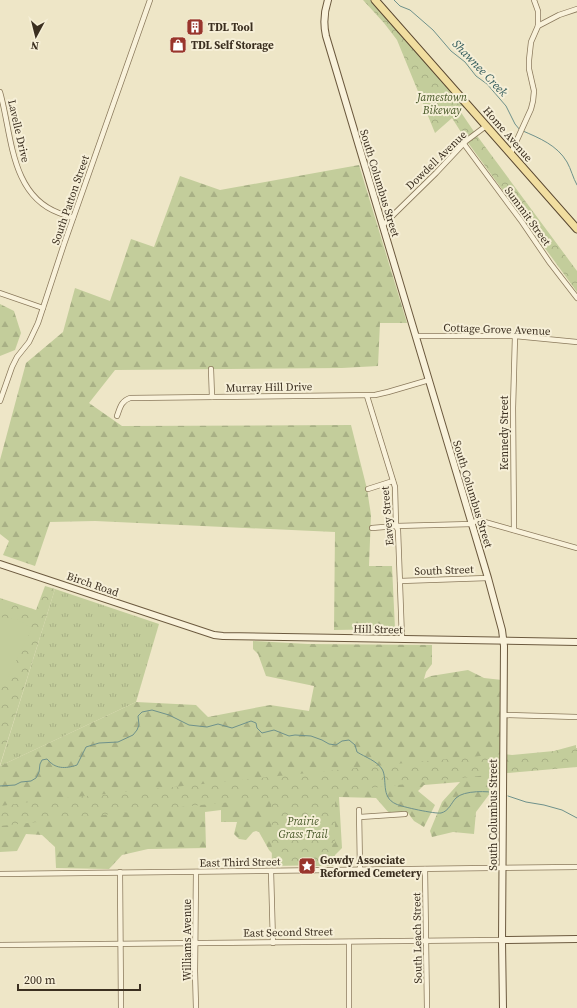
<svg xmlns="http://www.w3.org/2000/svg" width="577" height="1008" viewBox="0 0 577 1008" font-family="'Source Serif 4',serif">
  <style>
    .grass { fill: url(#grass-tufts) }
    .forest { fill: url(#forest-firs) }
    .park { fill: url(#park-crowns) }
    .garden { fill: #c3cd9b }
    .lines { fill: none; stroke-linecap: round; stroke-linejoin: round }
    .stream { stroke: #6e918b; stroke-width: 1 }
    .street-casing { stroke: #8a795c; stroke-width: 6 }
    .secondary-casing { stroke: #6c5a3f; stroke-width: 8 }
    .primary-casing { stroke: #584630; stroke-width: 9 }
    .street { stroke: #f9f2db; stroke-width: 4.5 }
    .secondary { stroke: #f9f2db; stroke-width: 6 }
    .primary { stroke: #f1dea0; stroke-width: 7 }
    .labels { text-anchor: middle; stroke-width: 4; stroke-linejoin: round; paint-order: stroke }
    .poi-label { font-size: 11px; font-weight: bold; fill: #3b2f20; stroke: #f6efd7; text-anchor: start }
    .park-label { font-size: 11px; font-style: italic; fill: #465727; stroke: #f6efd7 }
    .street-label { font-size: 11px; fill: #3b2f20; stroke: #f6efd7 }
    .water-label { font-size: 12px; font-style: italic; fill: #2f595a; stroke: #f6efd7 }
  </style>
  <defs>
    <pattern id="grass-tufts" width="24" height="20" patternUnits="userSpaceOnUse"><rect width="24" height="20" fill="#c3cd9b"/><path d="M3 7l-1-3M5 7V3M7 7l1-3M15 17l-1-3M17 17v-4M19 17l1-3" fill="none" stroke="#a8b085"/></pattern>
    <pattern id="forest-firs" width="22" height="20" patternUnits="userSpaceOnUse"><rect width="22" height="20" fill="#c3cd9b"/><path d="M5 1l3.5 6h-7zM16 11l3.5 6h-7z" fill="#a8b085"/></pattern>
    <pattern id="park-crowns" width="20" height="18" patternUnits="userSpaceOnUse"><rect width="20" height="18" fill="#c3cd9b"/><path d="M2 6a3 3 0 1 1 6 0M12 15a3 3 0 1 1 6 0" fill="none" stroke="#a8b085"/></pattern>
  </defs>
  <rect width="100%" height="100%" fill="#eee6c7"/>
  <polygon class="grass" points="55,589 159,624 136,702 0,766"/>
  <g class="forest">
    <polygon points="359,165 407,323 380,323 378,366 342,368 115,370 89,403 122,426 351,425 367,489 371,515 369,566 392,566 395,629 334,630 335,532 95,521 50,522 35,566 3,555 9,541 0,534 0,460 26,363 63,332 75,288 110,301 131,239 154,247 180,176 220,190"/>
    <polygon points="0,304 14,311 21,333 15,350 0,356"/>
    <polygon points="253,641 308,644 432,645 432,664 426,672 424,679 431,676 468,670 484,678 502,680 501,754 494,788 476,812 474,834 453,832 432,837 430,831 442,802 460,782 424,785 418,791 435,805 424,827 414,821 408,813 389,813 376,798 339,797 342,848 335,855 333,866 312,866 309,859 274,855 269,850 259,832 256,831 253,832 246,840 239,839 234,834 237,822 221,822 221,810 205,812 206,848 148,849 122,855 109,869 56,868 55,847 42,835 26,834 17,851 0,852 0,766 136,702 196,705 208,717 270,705 309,711 314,686 266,676 258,654 253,649"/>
  </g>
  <g class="park">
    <polygon points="363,0 375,0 467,104 460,111 475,133 577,271 577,292 466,140 452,118 435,133 397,40 384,23"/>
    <polygon points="45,586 55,589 0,765 0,598 36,610"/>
    <polygon points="576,745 576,748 577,748 577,767 497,774 335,792 335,843 332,844 333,865 272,866 271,798 121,813 0,826 0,806 37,801 405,763 503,754 512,755 554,751"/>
  </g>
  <polygon class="garden" points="0,617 18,620 32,628 5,684 2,685 0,684"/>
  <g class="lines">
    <g class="stream">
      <polyline points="394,0 400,6 410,10 433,30 451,51 465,62 476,76 487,84 506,106 515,124 520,130"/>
      <path d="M523,131C539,138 557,145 567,162C571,169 573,178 577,185"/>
      <path d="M0,786L15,785L21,782L31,781L36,778L39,772L40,764L42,760L47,759C55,769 65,769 77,765L86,747L99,743L118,742L133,735L137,730L139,725L138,716L142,712L152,710L169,715L189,725L207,727L218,724L232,728L251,721L256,723L257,728L262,733L274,730L289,736L295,735L311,736L322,740L329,744L336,745L342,741L349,740L355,745L357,752C365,757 377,761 382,769C388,779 380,797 396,804C402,807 435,814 441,813C449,811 451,803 456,798C464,790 488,791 498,793"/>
      <polyline points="508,796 526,802 544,805 562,810 577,818"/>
    </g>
    <g class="street-casing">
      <g id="street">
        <polyline points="538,26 559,15 577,9"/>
        <path d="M0,92C12,134 10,195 59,213C64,215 69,216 73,218"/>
        <polyline points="464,144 522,222 550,263 577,298"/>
        <polyline points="511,153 531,109 533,101 534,91 529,69 529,60 531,42 538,26 538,11 534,0"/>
        <polyline points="383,225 436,173 466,141 486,126"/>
        <polyline points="0,293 43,308"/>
        <polyline points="416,336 515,336 577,342"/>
        <polyline points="211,369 212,397"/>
        <polyline points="367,396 395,487 396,526 398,530 402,639"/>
        <polyline points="0,401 12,367 17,357 29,342 38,323 64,244 150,0"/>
        <path d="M117,416C120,408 121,401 130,398L375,395L388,392L429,380"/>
        <polyline points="368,489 393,481"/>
        <polyline points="472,523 476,521 481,521 577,548"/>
        <polyline points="372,528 396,526 472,524"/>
        <polyline points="514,530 513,408 515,336"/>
        <polyline points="400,581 488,578"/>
        <polyline points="504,715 577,717"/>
        <polyline points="359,810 360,869"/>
        <polyline points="360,817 405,814"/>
        <polyline points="425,869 427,1008"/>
        <polyline points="271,871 273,943"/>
        <polyline points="120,872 121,1008"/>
        <polyline points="0,874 577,867"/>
        <polyline points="349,942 349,1008"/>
        <polyline points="0,945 502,940"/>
        <polyline points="196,1008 195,971 196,872"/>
      </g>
    </g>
    <g class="secondary-casing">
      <g id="secondary">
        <path d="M328,0C324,12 323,23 326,36L488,578L502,630L504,646L502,941L503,1008"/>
        <polyline points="0,564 214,635 223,636 577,642"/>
        <polyline points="502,940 577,939"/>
      </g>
    </g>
    <g class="primary-casing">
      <polyline id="primary" points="375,0 577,229"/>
    </g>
    <use href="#street" class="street"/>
    <use href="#secondary" class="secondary"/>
    <use href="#primary" class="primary"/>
  </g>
  <defs>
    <g id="building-square" transform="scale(0.9)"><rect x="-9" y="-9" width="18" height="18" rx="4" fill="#99352c" stroke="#f6efd7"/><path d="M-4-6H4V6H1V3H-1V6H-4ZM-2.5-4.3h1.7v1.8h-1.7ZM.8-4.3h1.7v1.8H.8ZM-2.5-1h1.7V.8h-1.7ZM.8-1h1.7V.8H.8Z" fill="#fff"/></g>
    <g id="shop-square" transform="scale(0.9)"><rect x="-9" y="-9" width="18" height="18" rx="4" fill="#99352c" stroke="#f6efd7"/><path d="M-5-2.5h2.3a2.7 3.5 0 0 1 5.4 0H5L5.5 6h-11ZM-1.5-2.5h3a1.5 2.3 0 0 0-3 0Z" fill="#fff"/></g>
    <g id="sight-square" transform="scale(0.9)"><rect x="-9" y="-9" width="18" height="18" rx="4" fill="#99352c" stroke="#f6efd7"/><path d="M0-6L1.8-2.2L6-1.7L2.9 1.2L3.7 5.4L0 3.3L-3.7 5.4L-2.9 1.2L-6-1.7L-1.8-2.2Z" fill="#fff"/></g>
  </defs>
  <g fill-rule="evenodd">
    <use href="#building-square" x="195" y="27"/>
    <use href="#shop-square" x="178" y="45"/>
    <use href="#sight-square" x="307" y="866"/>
  </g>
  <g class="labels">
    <g class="poi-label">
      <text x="208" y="31">TDL Tool</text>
      <text x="191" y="49">TDL Self Storage</text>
      <text x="320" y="864">Gowdy Associate<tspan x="320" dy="13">Reformed Cemetery</tspan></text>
    </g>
    <g class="park-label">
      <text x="442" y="101">Jamestown<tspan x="442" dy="13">Bikeway</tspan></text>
      <text x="303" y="825">Prairie<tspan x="303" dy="13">Grass Trail</tspan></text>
    </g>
    <g class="street-label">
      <text transform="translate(19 131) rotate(77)" y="4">Lavelle Drive</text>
      <text transform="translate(508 134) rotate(49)" y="4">Home Avenue</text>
      <text transform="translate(436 160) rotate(-44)" y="4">Dowdell Avenue</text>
      <text transform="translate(380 183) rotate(73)" y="4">South Columbus Street</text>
      <text transform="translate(70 200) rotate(-71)" y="4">South Patton Street</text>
      <text transform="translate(528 216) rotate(54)" y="4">Summit Street</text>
      <text transform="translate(497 329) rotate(2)" y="4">Cottage Grove Avenue</text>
      <text transform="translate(269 387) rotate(-1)" y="4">Murray Hill Drive</text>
      <text transform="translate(504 433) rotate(-90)" y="4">Kennedy Street</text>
      <text transform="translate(473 494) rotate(73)" y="4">South Columbus Street</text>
      <text transform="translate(387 516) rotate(-95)" y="4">Eavey Street</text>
      <text transform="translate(444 570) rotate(-2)" y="4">South Street</text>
      <text transform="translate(93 584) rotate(19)" y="4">Birch Road</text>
      <text transform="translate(378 629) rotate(1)" y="4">Hill Street</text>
      <text transform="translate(493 815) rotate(-90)" y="4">South Columbus Street</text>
      <text transform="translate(240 862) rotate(-1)" y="4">East Third Street</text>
      <text transform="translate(288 932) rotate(-1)" y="4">East Second Street</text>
      <text transform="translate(417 938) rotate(-91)" y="4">South Leach Street</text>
      <text transform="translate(187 940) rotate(-90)" y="4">Williams Avenue</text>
    </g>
    <g class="water-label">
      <text transform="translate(480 68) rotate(46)" y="4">Shawnee Creek</text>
    </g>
  </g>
  <g transform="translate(36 36) rotate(187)" stroke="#f6efd7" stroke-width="3" paint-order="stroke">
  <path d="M0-3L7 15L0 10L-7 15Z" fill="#3b2f20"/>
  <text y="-6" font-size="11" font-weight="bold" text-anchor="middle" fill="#3b2f20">N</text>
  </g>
  <path d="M18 984v6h122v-6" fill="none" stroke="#3b2f20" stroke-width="2"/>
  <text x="24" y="984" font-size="12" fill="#3b2f20" stroke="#f6efd7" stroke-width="3" paint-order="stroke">200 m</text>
</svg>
